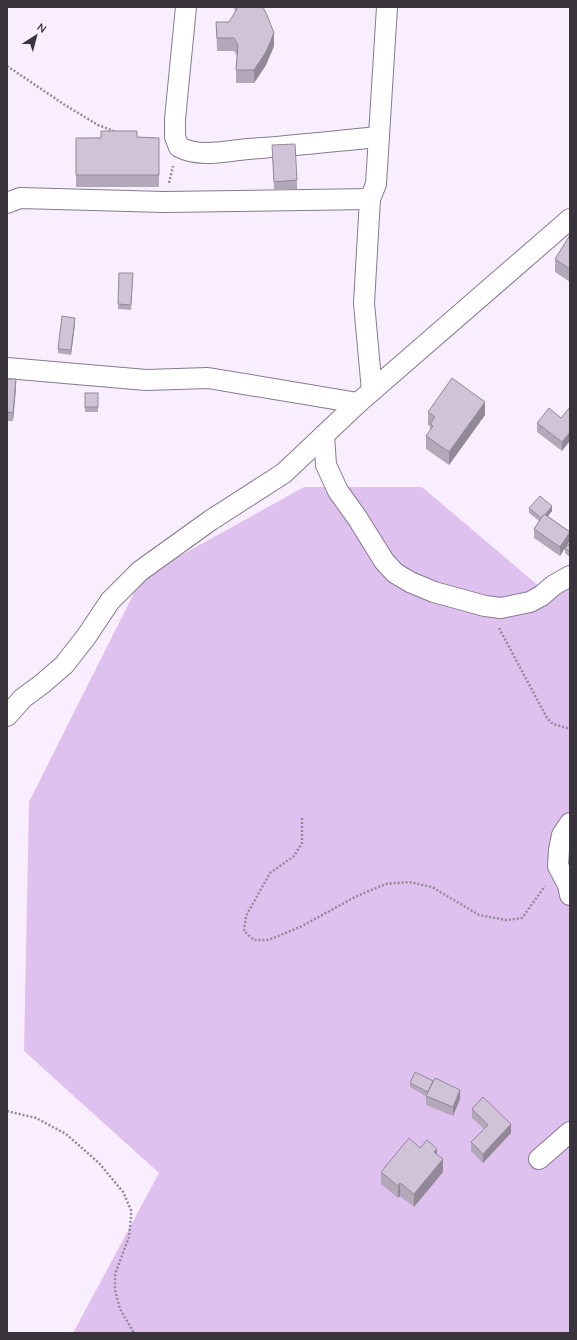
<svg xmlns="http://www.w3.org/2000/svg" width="577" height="1340" viewBox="0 0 577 1340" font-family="Quicksand,sans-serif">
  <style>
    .green { fill: #dfc1f0 }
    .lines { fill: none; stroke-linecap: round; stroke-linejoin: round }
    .street-casing { stroke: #867a8d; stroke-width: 22 }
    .path { stroke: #928b97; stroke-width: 2.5; stroke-dasharray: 2 2; stroke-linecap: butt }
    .street { stroke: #fff; stroke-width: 20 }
    .wall { fill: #b3a8ba }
    .shaded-wall { fill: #928897 }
    .building { fill: #d0c3d8; stroke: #928897 }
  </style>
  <rect width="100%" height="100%" fill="#f9eeff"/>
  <polygon class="green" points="304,487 422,487 547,593 570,584 570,1333 73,1333 159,1173 24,1051 29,802 142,577"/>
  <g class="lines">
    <g class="street-casing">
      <g id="street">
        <path d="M186,7L175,119V137L179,147C200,158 225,151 248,149C292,146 335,141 379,137"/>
        <polyline points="7,203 20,198 164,202 370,199"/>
        <polyline points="7,368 146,380 208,378 358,403"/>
        <polyline points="372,391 364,303 370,199 376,184 387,7"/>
        <polyline points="324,435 326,465 338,491 358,519 384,561 395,573 410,582 434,592 485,606 501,608 530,602 541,596 554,585 570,576"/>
        <polyline points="7,716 23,698 42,684 64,665 86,637 110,601 140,571 211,520 284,473 358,403 570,219"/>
        <polyline points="570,823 562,835 559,850 558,866 568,885 570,895"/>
        <polyline points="539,1159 570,1132"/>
      </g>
    </g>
    <g class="path">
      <polyline points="7,66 65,105 98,125 116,132"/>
      <polyline points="169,183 173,166"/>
      <polyline points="499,628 547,718 553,724 570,729"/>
      <polyline points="302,818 302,843 294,856 270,873 246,916 244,931 254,940 268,940 300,927 357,896 386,884 409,882 432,887 479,915 506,920 522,918 545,886"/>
      <polyline points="7,1111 36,1118 66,1134 99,1163 123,1192 131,1210 131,1217 129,1237 115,1274 115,1290 120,1309 134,1333"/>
    </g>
    <use href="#street" class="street"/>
  </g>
  <g class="wall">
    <polygon points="234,7 263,7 274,46 266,65 254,83 236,83 236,70 237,56 234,51 217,51 216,22 229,22 235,12"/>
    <polygon points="137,137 159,138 159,187 76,187 76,138"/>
    <polygon points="272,145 297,180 297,189 274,190"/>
    <polygon points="570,235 570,282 555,272 555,259"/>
    <polygon points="119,273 133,273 131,310 118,309"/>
    <polygon points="75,323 71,355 58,353 58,349"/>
    <polygon points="7,379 16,388 13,421 7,421"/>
    <rect x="85" y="393" width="13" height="19"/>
    <polygon points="570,407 562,451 537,432 537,423 561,418"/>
    <polygon points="428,412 485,415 449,465 426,449 426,436 430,431 430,426 428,425"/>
    <polygon points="529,508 552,511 548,516 570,532 560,556 534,538 534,529 539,521 529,513"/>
    <polygon points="570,543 570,557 565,553 565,548"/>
    <polygon points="410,1083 460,1099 453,1116 426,1105 426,1096 410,1087"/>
    <polygon points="472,1109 511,1133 483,1163 471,1151 471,1142 484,1129 472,1118"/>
    <polygon points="420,1148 437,1155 443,1172 414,1207 400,1196 398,1198 381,1184 381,1172"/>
  </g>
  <g class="shaded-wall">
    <polygon points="274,33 274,46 266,65 254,83 254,70"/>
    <polygon points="75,318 75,323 71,355 71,350"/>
    <polygon points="16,379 16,388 13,421 13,413"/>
    <polygon points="485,402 485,415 449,465 449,452"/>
    <polygon points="570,432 570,441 562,451 562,442"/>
    <polygon points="552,506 552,511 542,523 542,519"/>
    <polygon points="570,532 570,541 560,556 560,547"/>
    <polygon points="460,1090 460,1099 453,1116 453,1107"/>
    <polygon points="511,1124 511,1133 483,1163 483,1154"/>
    <polygon points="437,1149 437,1162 434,1152"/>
    <polygon points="443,1159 443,1172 414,1207 414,1194"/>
    <polygon points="400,1183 400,1196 398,1198 398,1186"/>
  </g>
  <g class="building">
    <polygon points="237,7 263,7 267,15 274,33 266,52 254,70 236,70 238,45 234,38 217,38 216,22 229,22 237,9"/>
    <polygon points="101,131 137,131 137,137 159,138 159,175 76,175 76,138 101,138"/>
    <polygon points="295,144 297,180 274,182 272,145"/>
    <polygon points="570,235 570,269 555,259"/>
    <polygon points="119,273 133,273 131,305 118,304"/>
    <polygon points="62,316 75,318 71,350 58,349"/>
    <polygon points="452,378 485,402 449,452 426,436 433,426 430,424 435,417 428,412"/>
    <polygon points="7,379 16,379 13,413 7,412"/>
    <rect x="85" y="393" width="13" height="14"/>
    <polygon points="570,407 570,432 562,442 537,423 549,408 561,418"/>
    <polygon points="540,496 552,506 545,515 544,514 541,518 529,508"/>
    <polygon points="544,514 570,532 560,547 534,529"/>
    <polygon points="570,543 570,552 565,548"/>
    <polygon points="415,1072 433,1081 428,1092 410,1083"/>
    <polygon points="435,1078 460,1090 453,1107 426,1096"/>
    <polygon points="483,1097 511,1124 483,1154 471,1142 488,1125 472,1109"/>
    <polygon points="409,1138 420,1148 427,1140 437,1149 434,1152 443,1159 414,1194 400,1183 398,1186 381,1172"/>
  </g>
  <rect width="577" height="1340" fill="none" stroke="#39343c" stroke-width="16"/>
  <g transform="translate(36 36) rotate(36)" stroke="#f9eeff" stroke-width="3" paint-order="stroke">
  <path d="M0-3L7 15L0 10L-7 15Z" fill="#39343c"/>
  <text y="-6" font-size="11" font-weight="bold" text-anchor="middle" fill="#39343c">N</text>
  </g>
</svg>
